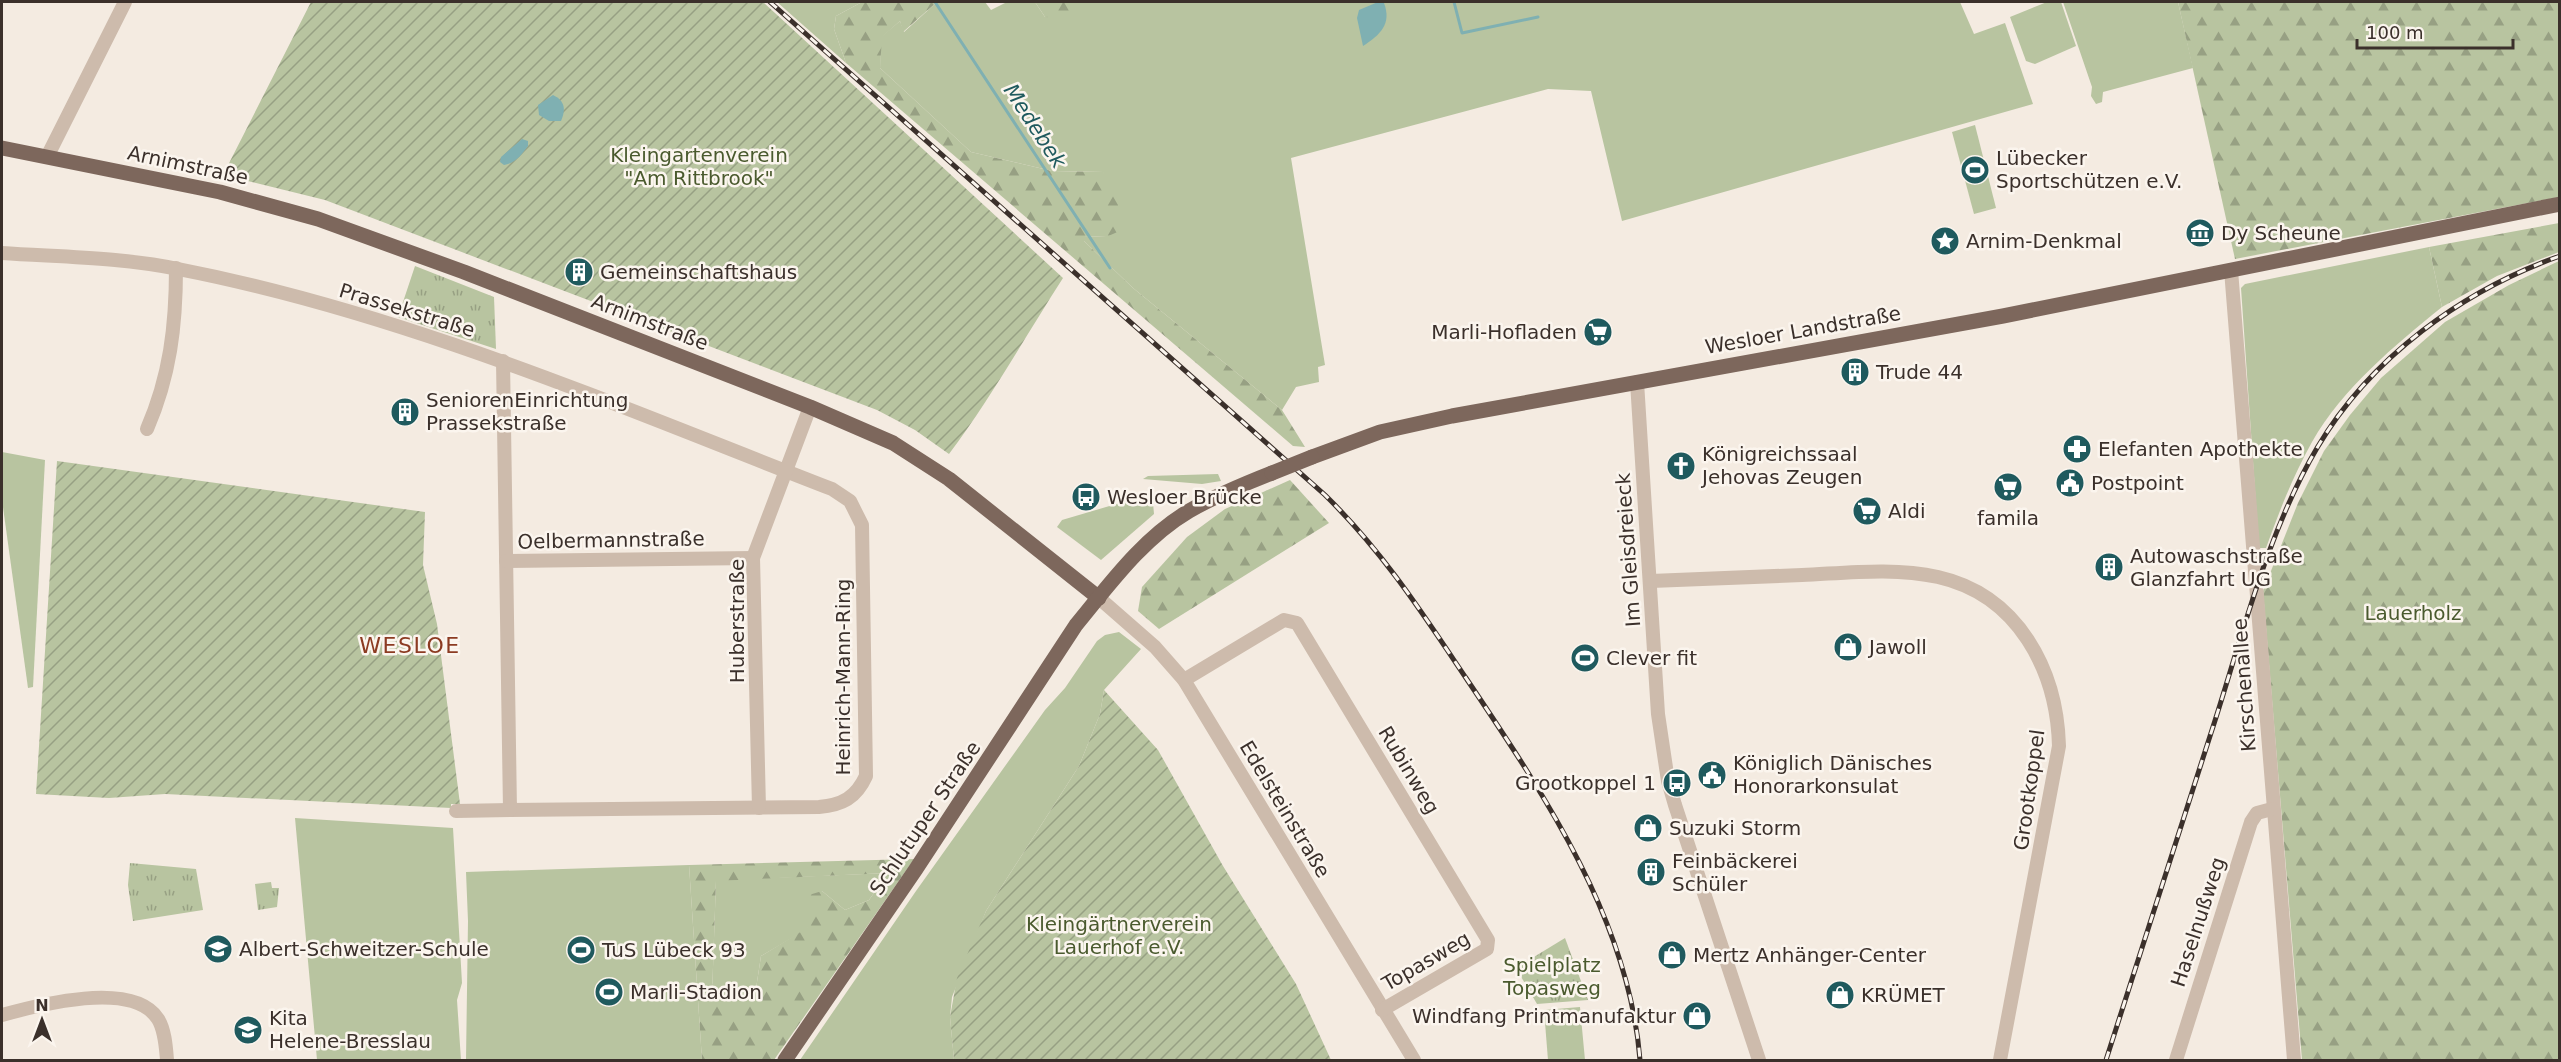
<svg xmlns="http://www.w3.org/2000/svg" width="2561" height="1062" viewBox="0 0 2561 1062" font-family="'DejaVu Sans',sans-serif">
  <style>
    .grass { fill: #b8c4a0 }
    .forest { fill: url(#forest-firs); fill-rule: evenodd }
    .park { fill: url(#park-tufts) }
    .garden { fill: url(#garden-furrows) }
    .water { fill: #7fb0b2 }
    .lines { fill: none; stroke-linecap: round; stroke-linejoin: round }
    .stream { stroke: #7fb0b2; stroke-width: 3 }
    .minor { stroke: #cdbbac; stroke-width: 14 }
    .major { stroke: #7d675c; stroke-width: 15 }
    .rail-casing { stroke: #3b302b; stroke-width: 5 }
    .rail { stroke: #fbf5ee; stroke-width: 3; stroke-dasharray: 9; stroke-linecap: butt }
    .major-bridge { stroke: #7d675c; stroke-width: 15 }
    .labels { text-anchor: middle; stroke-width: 5; stroke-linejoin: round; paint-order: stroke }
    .park-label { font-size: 20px; fill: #4a5a2e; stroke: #fbf5ee }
    .poi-label { font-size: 20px; fill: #3b302b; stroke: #fbf5ee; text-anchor: start }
    .street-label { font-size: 20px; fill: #3b302b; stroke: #fbf5ee }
    .water-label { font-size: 21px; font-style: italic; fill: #1f5a5e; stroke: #fbf5ee }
    .quarter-label { font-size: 22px; letter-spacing: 1.5px; fill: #8c3b22; stroke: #fbf5ee }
  </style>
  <defs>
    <pattern id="forest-firs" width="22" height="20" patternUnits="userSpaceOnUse" patternTransform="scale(1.5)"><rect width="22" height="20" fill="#b8c4a0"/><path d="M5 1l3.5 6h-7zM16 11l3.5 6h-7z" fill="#97a083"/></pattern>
    <pattern id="park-tufts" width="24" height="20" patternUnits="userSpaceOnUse" patternTransform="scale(1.5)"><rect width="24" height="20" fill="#b8c4a0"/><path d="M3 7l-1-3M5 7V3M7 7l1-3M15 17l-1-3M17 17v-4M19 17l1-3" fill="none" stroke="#97a083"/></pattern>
    <pattern id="garden-furrows" width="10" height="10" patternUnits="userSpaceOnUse" patternTransform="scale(1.5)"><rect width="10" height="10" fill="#b8c4a0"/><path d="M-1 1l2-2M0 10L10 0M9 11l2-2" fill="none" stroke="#97a083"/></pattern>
  </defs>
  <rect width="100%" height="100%" fill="#f4ebe1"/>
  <g class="grass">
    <polygon points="777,2 862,2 836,16 834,29 846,63"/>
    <polygon points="937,2 985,2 991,10 1007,2 1035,2 1045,17 1079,2 1960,2 1974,34 2005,23 2033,104 1622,221 1591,91 1548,89 1291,158 1325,365 1318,367 1319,382 1296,387 1282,410 1133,288 1084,241 1084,236 1106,237 1103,172 1052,171 971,152 880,68 881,37 900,21 904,32"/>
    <polygon points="2047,2 2061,2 2076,46 2035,64 2026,61 2010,17"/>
    <polygon points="2063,2 2178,2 2193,68 2103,92 2102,102 2096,104 2091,96 2092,87"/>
    <polygon points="1975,125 1996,208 1974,214 1952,132"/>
    <path d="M2429,247L2442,307C2394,346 2343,388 2312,442C2293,476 2279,512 2266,548H2259L2241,288L2245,284Z"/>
    <polygon points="2,452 45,460 33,687 28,688 2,500"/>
    <polygon points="1218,474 1221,481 1202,484 1143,479 1148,476"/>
    <polygon points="1140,497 1153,503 1154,514 1101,560 1057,527 1062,520"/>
    <polygon points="1119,632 1141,649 1104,690 1100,714 1079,766 986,911 952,997 950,1017 954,1060 800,1060 916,891 1045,710 1065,688 1097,641 1105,635"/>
    <polygon points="295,818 453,828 462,983 457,1000 461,1060 317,1060"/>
    <polygon points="689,865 702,1060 466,1060 468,921 466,872"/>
    <polygon points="888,873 869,900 845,910 822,891 807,929 761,956 755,995 712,996 716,880"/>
    <polygon points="1580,1007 1585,1060 1548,1060 1544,1010"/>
  </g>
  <g class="forest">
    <polygon points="862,2 937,2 903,32 900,21 882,37 880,68 971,152 1052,171 1103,172 1117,198 1122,230 1106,237 1084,236 1084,241 1133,288 1282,410 1305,447 1293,446 846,63 834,29 836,16"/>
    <polygon points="1035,2 1080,2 1064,18 1045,17"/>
    <polygon points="2178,2 2559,2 2559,197 2235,259"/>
    <polygon points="2559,223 2559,252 2497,276 2442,307 2429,247"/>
    <polygon points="2559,261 2559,1060 2302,1060 2263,591 2298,503 2324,451 2350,415 2381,378 2445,322 2509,285"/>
    <polygon points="1290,480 1329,523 1159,629 1138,611 1142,587 1187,537 1225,509"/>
    <path d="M914,859L774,1060H702L689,865ZM888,873L869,900L845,910L822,891L809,895L807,928L761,956L755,995L712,996L716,881Z"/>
  </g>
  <g class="park">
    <polygon points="415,266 494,297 496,349 398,317"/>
    <polygon points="130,863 196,869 203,910 133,921 128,885"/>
    <polygon points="271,882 272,888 279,888 277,907 258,910 255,884"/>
    <polygon points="1565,938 1588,1000 1537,1004 1516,968"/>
  </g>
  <g class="garden">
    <path d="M311,2H763L1063,278C1025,337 991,398 949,454L915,430L877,410L325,200L223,175Z"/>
    <polygon points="57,461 425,512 423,565 437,624 460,804 451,804 451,808 165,794 109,798 36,794"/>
    <polygon points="1104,690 1158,750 1223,866 1296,984 1331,1060 954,1060 950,1017 957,978 986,911 1079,766 1100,714"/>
  </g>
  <g class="water">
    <path d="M1378,2L1384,3C1392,24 1380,35 1363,46L1357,18L1359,10Z"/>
    <path d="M553,95C565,101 566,109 561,121H549L539,115L538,105Z"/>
    <path d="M522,139L528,141V146C521,155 516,163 504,165L500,162L501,157Z"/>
  </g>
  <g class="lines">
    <g class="stream">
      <polyline points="935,2 1110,268"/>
      <polyline points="1454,2 1462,33 1538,17"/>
    </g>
    <g class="minor">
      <polyline points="47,157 125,2"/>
      <path d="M2,253C60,257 120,257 178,269C405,313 617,406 832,489L850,501L862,525L866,776C856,798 842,805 819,807L510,810L503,361"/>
      <polyline points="2231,270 2294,1060"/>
      <polyline points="1637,382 1658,714 1668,781 1675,805 1759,1060"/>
      <path d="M147,429C170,376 176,326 176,268"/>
      <polyline points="506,561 753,558"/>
      <path d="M1651,581C1701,579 1751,577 1802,575C1846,573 1894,567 1938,577C2018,595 2057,670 2059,746L2000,1060"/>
      <polyline points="1099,598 1155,647 1184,680 1414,1060"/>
      <polyline points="1184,680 1284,620 1297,623 1488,940 1487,949 1382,1010"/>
      <polyline points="759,808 753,558 810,407"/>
      <polyline points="456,811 510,810"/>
      <path d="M2,1015C38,1005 133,980 158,1019C165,1030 166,1048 167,1060"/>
      <polyline points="2176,1060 2251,822 2257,813 2272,809"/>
    </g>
    <g class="major">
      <polyline points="2,148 220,192 318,219 464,272 810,407 893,443 949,479 1099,598"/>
      <polyline points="1312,457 1380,432 1452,416 2003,316 2560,204"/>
      <path d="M785,1060L916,869L1076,625C1109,585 1143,538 1189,511C1215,496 1244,484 1272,473"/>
    </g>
    <g class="rail-casing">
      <g id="rail">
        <path d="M770,2L1325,495C1383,552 1421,611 1466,678C1543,793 1629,919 1640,1060"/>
        <path d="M2106,1060C2141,951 2176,842 2211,733C2242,638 2266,535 2317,448C2370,358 2463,290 2560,256"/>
      </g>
    </g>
    <use href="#rail" class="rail"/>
    <polyline class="major-bridge" points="1272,473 1312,457"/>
  </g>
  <defs>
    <g id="stadium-disc" transform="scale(1.5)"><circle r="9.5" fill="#1f5a5e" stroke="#fbf5ee"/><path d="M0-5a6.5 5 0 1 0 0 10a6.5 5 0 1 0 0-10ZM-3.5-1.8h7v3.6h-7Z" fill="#fff"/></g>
    <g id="museum-disc" transform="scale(1.5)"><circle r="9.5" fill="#1f5a5e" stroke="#fbf5ee"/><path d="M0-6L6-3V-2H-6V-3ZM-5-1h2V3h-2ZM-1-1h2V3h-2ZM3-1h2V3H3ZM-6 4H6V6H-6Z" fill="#fff"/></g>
    <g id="sight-disc" transform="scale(1.5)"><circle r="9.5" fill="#1f5a5e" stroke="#fbf5ee"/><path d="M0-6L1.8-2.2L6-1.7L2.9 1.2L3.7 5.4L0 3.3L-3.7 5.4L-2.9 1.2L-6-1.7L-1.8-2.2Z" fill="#fff"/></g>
    <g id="building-disc" transform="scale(1.5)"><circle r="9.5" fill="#1f5a5e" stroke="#fbf5ee"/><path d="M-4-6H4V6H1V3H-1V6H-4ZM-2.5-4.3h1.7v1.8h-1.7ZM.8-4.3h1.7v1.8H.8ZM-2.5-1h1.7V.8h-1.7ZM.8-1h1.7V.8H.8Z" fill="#fff"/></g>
    <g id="supermarket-disc" transform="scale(1.5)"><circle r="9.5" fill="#1f5a5e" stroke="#fbf5ee"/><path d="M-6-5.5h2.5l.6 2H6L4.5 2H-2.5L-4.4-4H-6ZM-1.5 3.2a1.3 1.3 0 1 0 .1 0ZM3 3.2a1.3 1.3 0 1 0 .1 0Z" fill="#fff"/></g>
    <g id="pharmacy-disc" transform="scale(1.5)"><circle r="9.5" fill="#1f5a5e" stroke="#fbf5ee"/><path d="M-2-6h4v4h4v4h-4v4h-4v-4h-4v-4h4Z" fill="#fff"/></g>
    <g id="church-disc" transform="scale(1.5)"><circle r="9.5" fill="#1f5a5e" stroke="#fbf5ee"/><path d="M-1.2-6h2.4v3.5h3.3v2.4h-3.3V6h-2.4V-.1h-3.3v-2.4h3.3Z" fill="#fff"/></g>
    <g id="civic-disc" transform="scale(1.5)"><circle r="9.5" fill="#1f5a5e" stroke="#fbf5ee"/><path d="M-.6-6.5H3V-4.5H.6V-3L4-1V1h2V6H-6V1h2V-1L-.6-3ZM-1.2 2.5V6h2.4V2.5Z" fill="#fff"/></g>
    <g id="bus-disc" transform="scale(1.5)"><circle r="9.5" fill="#1f5a5e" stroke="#fbf5ee"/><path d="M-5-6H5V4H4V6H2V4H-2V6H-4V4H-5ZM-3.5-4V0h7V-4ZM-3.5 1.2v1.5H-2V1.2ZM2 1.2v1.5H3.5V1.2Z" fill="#fff"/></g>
    <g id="shop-disc" transform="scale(1.5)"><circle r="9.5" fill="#1f5a5e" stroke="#fbf5ee"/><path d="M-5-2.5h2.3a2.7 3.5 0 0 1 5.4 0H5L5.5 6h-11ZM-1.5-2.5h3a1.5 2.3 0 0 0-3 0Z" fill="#fff"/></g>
    <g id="school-disc" transform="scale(1.5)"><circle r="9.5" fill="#1f5a5e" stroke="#fbf5ee"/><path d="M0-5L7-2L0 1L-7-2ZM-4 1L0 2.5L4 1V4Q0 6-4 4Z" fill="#fff"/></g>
  </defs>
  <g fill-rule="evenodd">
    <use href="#stadium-disc" x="1975" y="170"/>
    <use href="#museum-disc" x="2200" y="233"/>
    <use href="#sight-disc" x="1945" y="241"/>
    <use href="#building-disc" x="579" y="272"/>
    <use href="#supermarket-disc" x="1598" y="332"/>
    <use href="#building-disc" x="1855" y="372"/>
    <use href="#building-disc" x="405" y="412"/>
    <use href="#pharmacy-disc" x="2077" y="449"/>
    <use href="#church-disc" x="1681" y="466"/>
    <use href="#civic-disc" x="2070" y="483"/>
    <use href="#supermarket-disc" x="2008" y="487"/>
    <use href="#bus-disc" x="1086" y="497"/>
    <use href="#supermarket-disc" x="1867" y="511"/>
    <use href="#building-disc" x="2109" y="567"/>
    <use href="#shop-disc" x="1848" y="647"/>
    <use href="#stadium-disc" x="1585" y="658"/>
    <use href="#civic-disc" x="1712" y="775"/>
    <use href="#bus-disc" x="1677" y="783"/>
    <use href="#shop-disc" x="1648" y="828"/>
    <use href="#building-disc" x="1651" y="872"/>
    <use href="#school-disc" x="218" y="949"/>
    <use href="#stadium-disc" x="581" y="950"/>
    <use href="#shop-disc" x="1672" y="955"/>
    <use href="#stadium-disc" x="609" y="992"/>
    <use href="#shop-disc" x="1840" y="995"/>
    <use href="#shop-disc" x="1697" y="1016"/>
    <use href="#school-disc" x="248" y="1030"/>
  </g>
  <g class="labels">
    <g class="park-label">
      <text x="699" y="162">Kleingartenverein<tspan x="699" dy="23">"Am Rittbrook"</tspan></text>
      <text x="2413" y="620">Lauerholz</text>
      <text x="1119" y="931">Kleingärtnerverein<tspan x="1119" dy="23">Lauerhof e.V.</tspan></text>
      <text x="1552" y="972">Spielplatz<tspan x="1552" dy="23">Topasweg</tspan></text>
    </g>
    <g class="poi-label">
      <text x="1996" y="165">Lübecker<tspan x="1996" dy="23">Sportschützen e.V.</tspan></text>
      <text x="2221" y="240">Dy Scheune</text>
      <text x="1966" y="248">Arnim-Denkmal</text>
      <text x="600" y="279">Gemeinschaftshaus</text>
      <text x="1577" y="339" text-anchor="end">Marli-Hofladen</text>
      <text x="1876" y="379">Trude 44</text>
      <text x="426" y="407">SeniorenEinrichtung<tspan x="426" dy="23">Prassekstraße</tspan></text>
      <text x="2098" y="456">Elefanten Apothekte</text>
      <text x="1702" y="461">Königreichssaal<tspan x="1702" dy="23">Jehovas Zeugen</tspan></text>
      <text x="2091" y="490">Postpoint</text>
      <text x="1107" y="504">Wesloer Brücke</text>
      <text x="1888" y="518">Aldi</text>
      <text x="2008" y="525" text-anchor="middle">famila</text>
      <text x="2130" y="563">Autowaschstraße<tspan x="2130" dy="23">Glanzfahrt UG</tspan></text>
      <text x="1869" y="654">Jawoll</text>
      <text x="1606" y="665">Clever fit</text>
      <text x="1733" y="770">Königlich Dänisches<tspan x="1733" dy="23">Honorarkonsulat</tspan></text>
      <text x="1656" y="790" text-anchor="end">Grootkoppel 1</text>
      <text x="1669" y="835">Suzuki Storm</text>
      <text x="1672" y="868">Feinbäckerei<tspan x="1672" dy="23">Schüler</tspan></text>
      <text x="239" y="956">Albert-Schweitzer-Schule</text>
      <text x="602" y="957">TuS Lübeck 93</text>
      <text x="1693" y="962">Mertz Anhänger-Center</text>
      <text x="630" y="999">Marli-Stadion</text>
      <text x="1861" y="1002">KRÜMET</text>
      <text x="1676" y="1023" text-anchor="end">Windfang Printmanufaktur</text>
      <text x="269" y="1025">Kita<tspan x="269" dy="23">Helene-Bresslau</tspan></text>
    </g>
    <g class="street-label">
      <text transform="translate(188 165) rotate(12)" y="7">Arnimstraße</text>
      <text transform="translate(407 310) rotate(17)" y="7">Prassekstraße</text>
      <text transform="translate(650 322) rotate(21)" y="7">Arnimstraße</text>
      <text transform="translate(1803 330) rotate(-10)" y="7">Wesloer Landstraße</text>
      <text transform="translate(611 540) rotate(-1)" y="7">Oelbermannstraße</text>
      <text transform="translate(1628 550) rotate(-94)" y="7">Im Gleisdreieck</text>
      <text transform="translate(737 621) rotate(-90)" y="7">Huberstraße</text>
      <text transform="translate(843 677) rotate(-90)" y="7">Heinrich-Mann-Ring</text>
      <text transform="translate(2244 685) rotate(-94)" y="7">Kirschenallee</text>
      <text transform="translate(1409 770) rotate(59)" y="7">Rubinweg</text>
      <text transform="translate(2029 790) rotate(-82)" y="7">Grootkoppel</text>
      <text transform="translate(1285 809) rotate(59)" y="7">Edelsteinstraße</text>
      <text transform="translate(925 818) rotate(-56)" y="7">Schlutuper Straße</text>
      <text transform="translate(2198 922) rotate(-72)" y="7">Haselnußweg</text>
      <text transform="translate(1426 961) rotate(-30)" y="7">Topasweg</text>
    </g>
    <g class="water-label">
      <text transform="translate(1035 126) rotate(57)" y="7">Medebek</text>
    </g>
    <g class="quarter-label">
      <text x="410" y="653">WESLOE</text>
    </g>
  </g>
  <rect width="2561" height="1062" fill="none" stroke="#3b302b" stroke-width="6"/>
  <g transform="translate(42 1020)" stroke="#fbf5ee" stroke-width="4.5" paint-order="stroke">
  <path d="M0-4.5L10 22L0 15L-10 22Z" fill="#3b302b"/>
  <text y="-9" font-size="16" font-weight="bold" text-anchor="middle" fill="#3b302b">N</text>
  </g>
  <path d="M2357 39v9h156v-9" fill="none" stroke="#3b302b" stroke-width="3"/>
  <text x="2366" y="39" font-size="18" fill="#3b302b" stroke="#fbf5ee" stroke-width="4.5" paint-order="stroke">100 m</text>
</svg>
